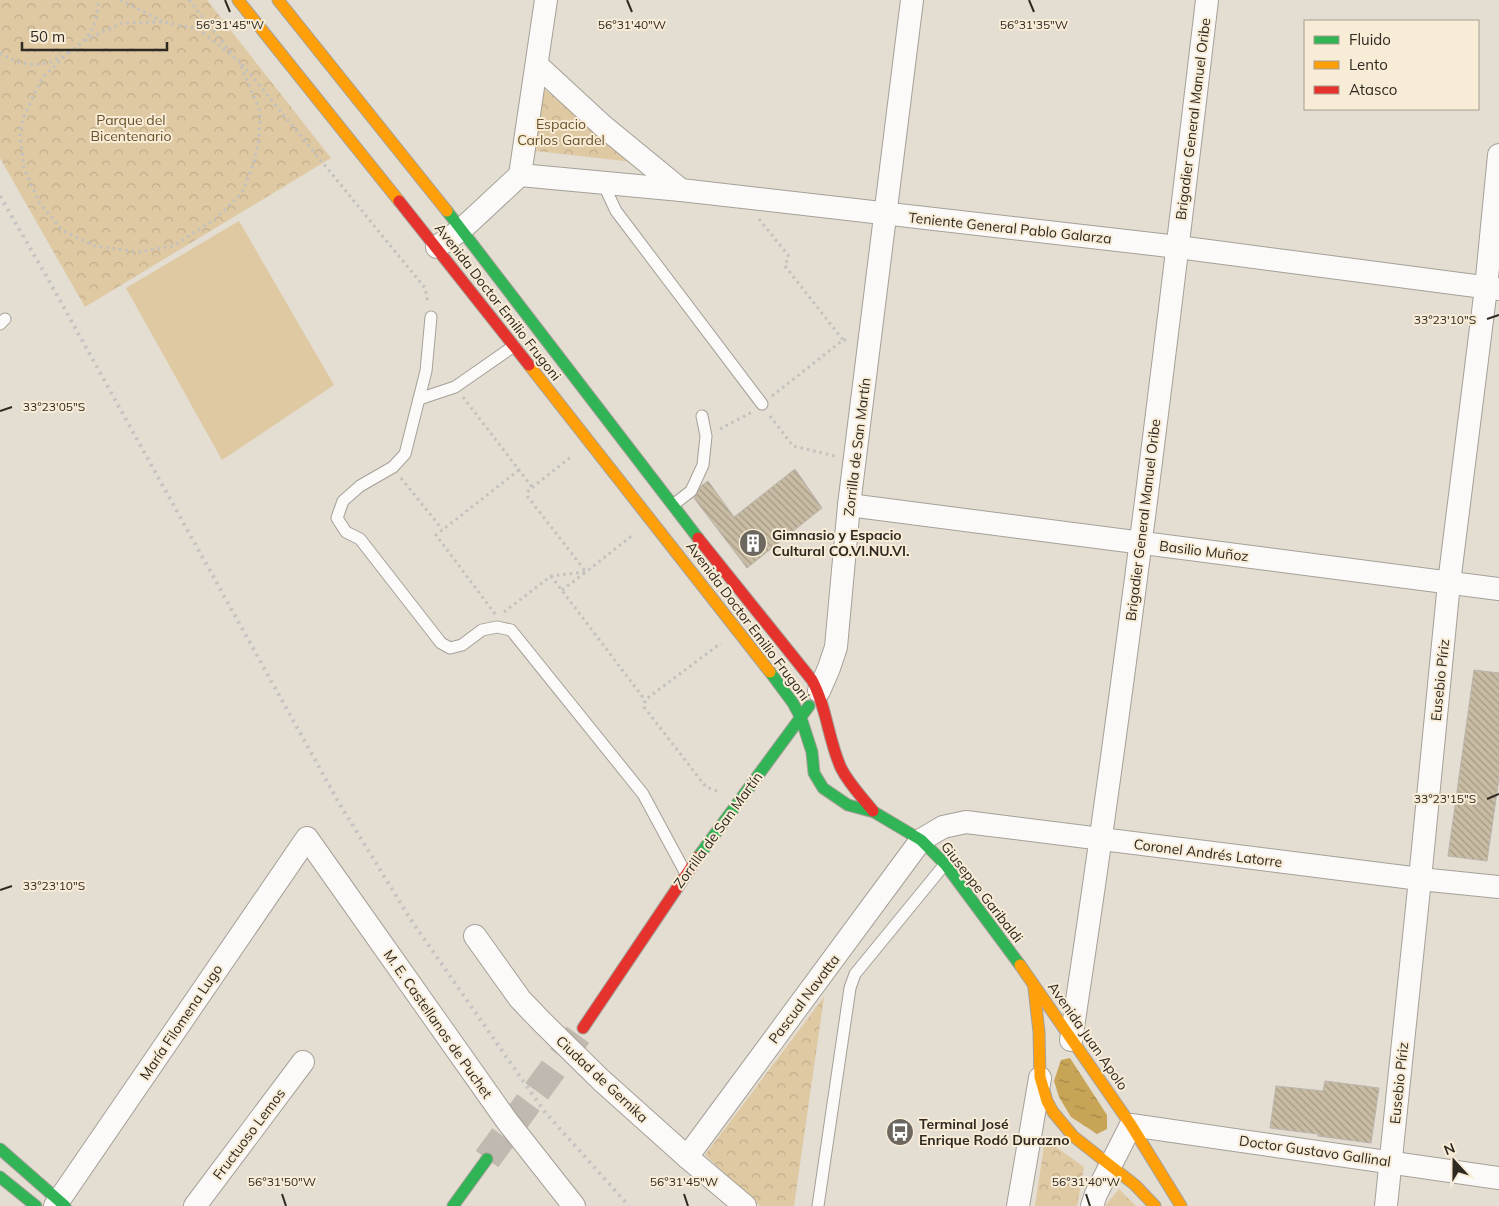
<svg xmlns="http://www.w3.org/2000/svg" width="1499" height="1206" viewBox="0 0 1499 1206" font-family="Mulish,sans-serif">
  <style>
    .park { fill: url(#park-crowns) }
    .pitch { fill: #dfc9a3 }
    .water { fill: url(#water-ripples) }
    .building { fill: url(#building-back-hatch); stroke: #bab5ad }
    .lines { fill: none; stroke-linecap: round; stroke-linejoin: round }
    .secondary-tunnel { stroke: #bfb9af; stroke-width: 28; stroke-dasharray: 28 14; stroke-linecap: butt }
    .lane-casing { stroke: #a5a098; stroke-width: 13 }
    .street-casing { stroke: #a5a098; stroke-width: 24 }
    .fast-casing { stroke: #a5a098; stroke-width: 13 }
    .slow-casing { stroke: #a5a098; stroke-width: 13 }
    .jam-casing { stroke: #a5a098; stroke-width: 13 }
    .path { stroke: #c3c1be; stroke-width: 3; stroke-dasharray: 2.5 4; stroke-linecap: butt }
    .lane { stroke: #fbfaf8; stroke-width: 11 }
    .street { stroke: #fbfaf8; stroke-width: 22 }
    .fast { stroke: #30b455; stroke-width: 11 }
    .slow { stroke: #ff9f0a; stroke-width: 11 }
    .jam { stroke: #e5322d; stroke-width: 11 }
    .rail { stroke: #c6c4c2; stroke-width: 4; stroke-dasharray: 2.5 5; stroke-linecap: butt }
    .ticks { fill: none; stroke: #2e2921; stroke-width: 2 }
    .labels { text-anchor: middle; stroke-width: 4; stroke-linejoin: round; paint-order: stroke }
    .street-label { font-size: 14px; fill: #2e2921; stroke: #f8ecd7 }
    .park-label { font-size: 14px; fill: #68522a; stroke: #f8ecd7 }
    .poi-label { font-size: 14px; font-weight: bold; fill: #2e2921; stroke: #f8ecd7; text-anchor: start }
    .ticks-label { font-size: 12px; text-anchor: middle; fill: #2e2921; stroke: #f8ecd7; stroke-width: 4; stroke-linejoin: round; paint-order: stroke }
  </style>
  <defs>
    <pattern id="park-crowns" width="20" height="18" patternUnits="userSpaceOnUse" patternTransform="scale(1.25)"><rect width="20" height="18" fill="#dfc9a3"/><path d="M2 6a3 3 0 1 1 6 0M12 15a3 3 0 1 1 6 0" fill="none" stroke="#c0ad8c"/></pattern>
    <pattern id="water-ripples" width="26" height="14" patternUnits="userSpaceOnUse" patternTransform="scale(1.25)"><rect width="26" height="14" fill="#c8a457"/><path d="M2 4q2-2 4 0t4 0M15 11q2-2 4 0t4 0" fill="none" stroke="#a38648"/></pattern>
    <pattern id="building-back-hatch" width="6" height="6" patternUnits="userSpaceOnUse" patternTransform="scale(1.25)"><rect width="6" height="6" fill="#c9bca4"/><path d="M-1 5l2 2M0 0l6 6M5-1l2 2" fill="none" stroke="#a49985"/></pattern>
  </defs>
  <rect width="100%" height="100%" fill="#e3ddd2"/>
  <g class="park">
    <polygon points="0,0 207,0 331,158 85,307 0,158"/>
    <polygon points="543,88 633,162 536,151"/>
    <polygon points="824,997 794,1206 760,1206 705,1155"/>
    <polygon points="1045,1139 1084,1167 1077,1206 1035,1206"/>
    <polygon points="1119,1189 1136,1206 1105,1206"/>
  </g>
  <polygon class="pitch" points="239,221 334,385 222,460 126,288"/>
  <polygon class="water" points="1070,1058 1107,1115 1107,1129 1097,1134 1071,1117 1059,1097 1054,1081 1061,1060"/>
  <g class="building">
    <polygon points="795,469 822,508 747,568 694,498 701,486 708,481 734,517"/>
    <polygon points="1474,670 1499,673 1499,778 1487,861 1448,856"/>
    <polygon points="1325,1081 1379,1088 1371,1143 1318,1136 1318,1134 1270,1128 1276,1086 1323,1091"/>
  </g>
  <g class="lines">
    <polyline class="secondary-tunnel" points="487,1159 583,1028"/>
    <g class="lane-casing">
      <g id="lane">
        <polyline points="605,183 607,192 616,211 762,404"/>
        <polyline points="431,317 426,371 405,454 393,467 360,486 343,501 337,518 346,532 360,539 441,643 450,648 462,645 482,630 497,627 511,630 643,794 685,872"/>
        <polyline points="0,324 5,319"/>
        <polyline points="419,399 455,387 514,346"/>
        <polyline points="673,505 691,491 703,465 706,436 702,416"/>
        <polyline points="818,1206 850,988 855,974 945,864"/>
      </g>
    </g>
    <g class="street-casing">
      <g id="street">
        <polyline points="537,65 603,126 681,190"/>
        <polyline points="520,175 681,190 1178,247 1499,289"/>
        <polyline points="520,175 546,0"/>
        <polyline points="437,247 462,229 520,175"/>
        <polyline points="849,505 1499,589"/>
        <polyline points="819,691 829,668 836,647 849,505 912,0"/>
        <polyline points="475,936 520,999 542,1022 601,1080 687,1157 745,1206"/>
        <path d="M1071,1040C1124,694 1166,347 1207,0"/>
        <polyline points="687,1157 921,840 943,827 966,822 1420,879 1499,887"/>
        <polyline points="55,1206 307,838 507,1121 574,1206"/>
        <polyline points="195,1206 303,1062"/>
        <polyline points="1018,1206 1040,1078"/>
        <polyline points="1092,1206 1096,1194 1131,1125 1499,1178"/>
        <polyline points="1386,1206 1420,879 1449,583 1486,288 1499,155"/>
      </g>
    </g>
    <g class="fast-casing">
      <g id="fast">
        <polyline points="447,211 698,538"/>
        <polyline points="770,672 793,703 801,718 812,752 814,773 823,788 848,805 874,812 921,840 945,864 1020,965"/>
        <polyline points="698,857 809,706"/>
        <polyline points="0,1149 65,1206"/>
        <polyline points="0,1177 36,1206"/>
        <polyline points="453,1206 487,1159"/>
      </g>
    </g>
    <g class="slow-casing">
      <g id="slow">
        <polyline points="238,0 399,201"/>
        <polyline points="278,0 447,211"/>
        <polyline points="529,365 770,672"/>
        <polyline points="1020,965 1131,1125 1181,1206"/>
        <polyline points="1034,988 1039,1032 1040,1077 1047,1101 1053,1112 1073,1136 1135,1185 1155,1206"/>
      </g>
    </g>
    <g class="jam-casing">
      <g id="jam">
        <polyline points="399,201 529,365"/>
        <path d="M698,538L812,680C827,708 828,739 841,768C849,784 862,797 873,811"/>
        <polyline points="583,1028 698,857"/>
      </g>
    </g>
    <g class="path">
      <polyline points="120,0 162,21"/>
      <polyline points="189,0 234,56"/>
      <polyline points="69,52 42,78 23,118 20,134 24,168 39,202 62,230 95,246 138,252 173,246 214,220 242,193 254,162 259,138 260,111 239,61 198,29 163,22 122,23 86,40"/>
      <path d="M0,53C20,65 41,70 62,56"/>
      <path d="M68,53C92,37 95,29 99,0"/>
      <polyline points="242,64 425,288 428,302"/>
      <polyline points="759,219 788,255 788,260 785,263 785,266 843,340"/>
      <polyline points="772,396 843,340 849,340"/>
      <polyline points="463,397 532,487"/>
      <polyline points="770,416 793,446 835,456"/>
      <polyline points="720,429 752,412"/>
      <polyline points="401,478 442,529"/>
      <polyline points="551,576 645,700"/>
      <polyline points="562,590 586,572 528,497 527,493 529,490 572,456"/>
      <polyline points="504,612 551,576 586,572 634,534"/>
      <polyline points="495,614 436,535 519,470"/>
      <polyline points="717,791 706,787 644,707 645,700 721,643"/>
    </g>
    <use href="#lane" class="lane"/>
    <use href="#street" class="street"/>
    <use href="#fast" class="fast"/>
    <use href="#slow" class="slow"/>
    <use href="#jam" class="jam"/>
    <polyline class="rail" points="0,196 48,279 339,803 411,920 544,1111 629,1206"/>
  </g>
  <path class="ticks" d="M225,0L230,12M627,0L632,12M1029,0L1034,12M1487,319L1499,315M0,411L12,407M1487,799L1499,794M0,890L12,886M282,1194L286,1206M684,1194L688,1206M1086,1194L1090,1206"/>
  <defs>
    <g id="building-disc" transform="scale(1.4375)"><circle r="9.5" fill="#6d685f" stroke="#f8ecd7"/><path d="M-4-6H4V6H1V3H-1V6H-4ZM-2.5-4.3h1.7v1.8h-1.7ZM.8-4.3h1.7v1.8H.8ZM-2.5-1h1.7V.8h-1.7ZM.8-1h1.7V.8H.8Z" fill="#fff"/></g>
    <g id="bus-disc" transform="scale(1.4375)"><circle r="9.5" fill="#6d685f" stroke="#f8ecd7"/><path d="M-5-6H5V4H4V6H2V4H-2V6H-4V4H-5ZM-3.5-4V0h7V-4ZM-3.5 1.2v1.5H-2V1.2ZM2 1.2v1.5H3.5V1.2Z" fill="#fff"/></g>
  </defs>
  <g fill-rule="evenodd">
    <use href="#building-disc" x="753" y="543"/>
    <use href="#bus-disc" x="900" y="1132"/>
  </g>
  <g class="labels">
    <g class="street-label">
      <text transform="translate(1193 119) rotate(-83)" y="5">Brigadier General Manuel Oribe</text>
      <text transform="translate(1010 228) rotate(6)" y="5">Teniente General Pablo Galarza</text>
      <text transform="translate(498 302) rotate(52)" y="5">Avenida Doctor Emilio Frugoni</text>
      <text transform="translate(857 447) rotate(-83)" y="5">Zorrilla de San Martín</text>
      <text transform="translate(1143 520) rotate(-83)" y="5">Brigadier General Manuel Oribe</text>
      <text transform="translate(1204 551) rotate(7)" y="5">Basilio Muñoz</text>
      <text transform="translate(748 621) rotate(53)" y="5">Avenida Doctor Emilio Frugoni</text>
      <text transform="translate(1440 680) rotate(-84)" y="5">Eusebio Píriz</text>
      <text transform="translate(718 830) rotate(-54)" y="5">Zorrilla de San Martín</text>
      <text transform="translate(1208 853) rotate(7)" y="5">Coronel Andrés Latorre</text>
      <text transform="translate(982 892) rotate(52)" y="5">Giuseppe Garibaldi</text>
      <text transform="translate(804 999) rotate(-53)" y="5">Pascual Navatta</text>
      <text transform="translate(181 1022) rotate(-56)" y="5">María Filomena Lugo</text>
      <text transform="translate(438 1024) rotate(55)" y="5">M. E. Castellanos de Puchet</text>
      <text transform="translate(1088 1036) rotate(55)" y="5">Avenida Juan Apolo</text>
      <text transform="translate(602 1079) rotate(43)" y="5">Ciudad de Gernika</text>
      <text transform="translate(1399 1083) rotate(-84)" y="5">Eusebio Píriz</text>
      <text transform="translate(249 1134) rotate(-53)" y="5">Fructuoso Lemos</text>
      <text transform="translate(1315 1151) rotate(8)" y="5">Doctor Gustavo Gallinal</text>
    </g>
    <g class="park-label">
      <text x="131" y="125">Parque del<tspan x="131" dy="16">Bicentenario</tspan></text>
      <text x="561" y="129">Espacio<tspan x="561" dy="16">Carlos Gardel</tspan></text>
    </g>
    <g class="poi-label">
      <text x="772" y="540">Gimnasio y Espacio<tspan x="772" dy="16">Cultural CO.VI.NU.VI.</tspan></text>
      <text x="919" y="1129">Terminal José<tspan x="919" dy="16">Enrique Rodó Durazno</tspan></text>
    </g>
  </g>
  <g class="ticks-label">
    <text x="230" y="29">56°31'45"W</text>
    <text x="632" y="29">56°31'40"W</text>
    <text x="1034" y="29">56°31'35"W</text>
    <text x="1445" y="324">33°23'10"S</text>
    <text x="54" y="411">33°23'05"S</text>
    <text x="1445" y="803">33°23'15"S</text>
    <text x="54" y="890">33°23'10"S</text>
    <text x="282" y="1186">56°31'50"W</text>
    <text x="684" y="1186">56°31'45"W</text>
    <text x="1086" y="1186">56°31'40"W</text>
  </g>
  <rect x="1304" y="20" width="175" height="90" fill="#f8ecd7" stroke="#a79e8e"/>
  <rect x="1314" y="36" width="25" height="8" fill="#30b455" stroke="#a79e8e"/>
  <text x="1349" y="45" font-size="15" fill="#2e2921">Fluido</text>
  <rect x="1314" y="61" width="25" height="8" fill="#ff9f0a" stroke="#a79e8e"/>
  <text x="1349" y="70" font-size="15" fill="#2e2921">Lento</text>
  <rect x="1314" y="86" width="25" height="8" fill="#e5322d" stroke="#a79e8e"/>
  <text x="1349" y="95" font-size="15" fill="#2e2921">Atasco</text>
  <g transform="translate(1454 1161) rotate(339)" stroke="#f8ecd7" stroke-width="4" paint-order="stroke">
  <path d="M0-4L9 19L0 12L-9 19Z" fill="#2e2921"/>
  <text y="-8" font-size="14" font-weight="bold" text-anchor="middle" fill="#2e2921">N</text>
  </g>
  <path d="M22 42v8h145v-8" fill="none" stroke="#2e2921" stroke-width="2.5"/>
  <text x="30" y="42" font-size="15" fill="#2e2921" stroke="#f8ecd7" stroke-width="4" paint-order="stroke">50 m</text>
</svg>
